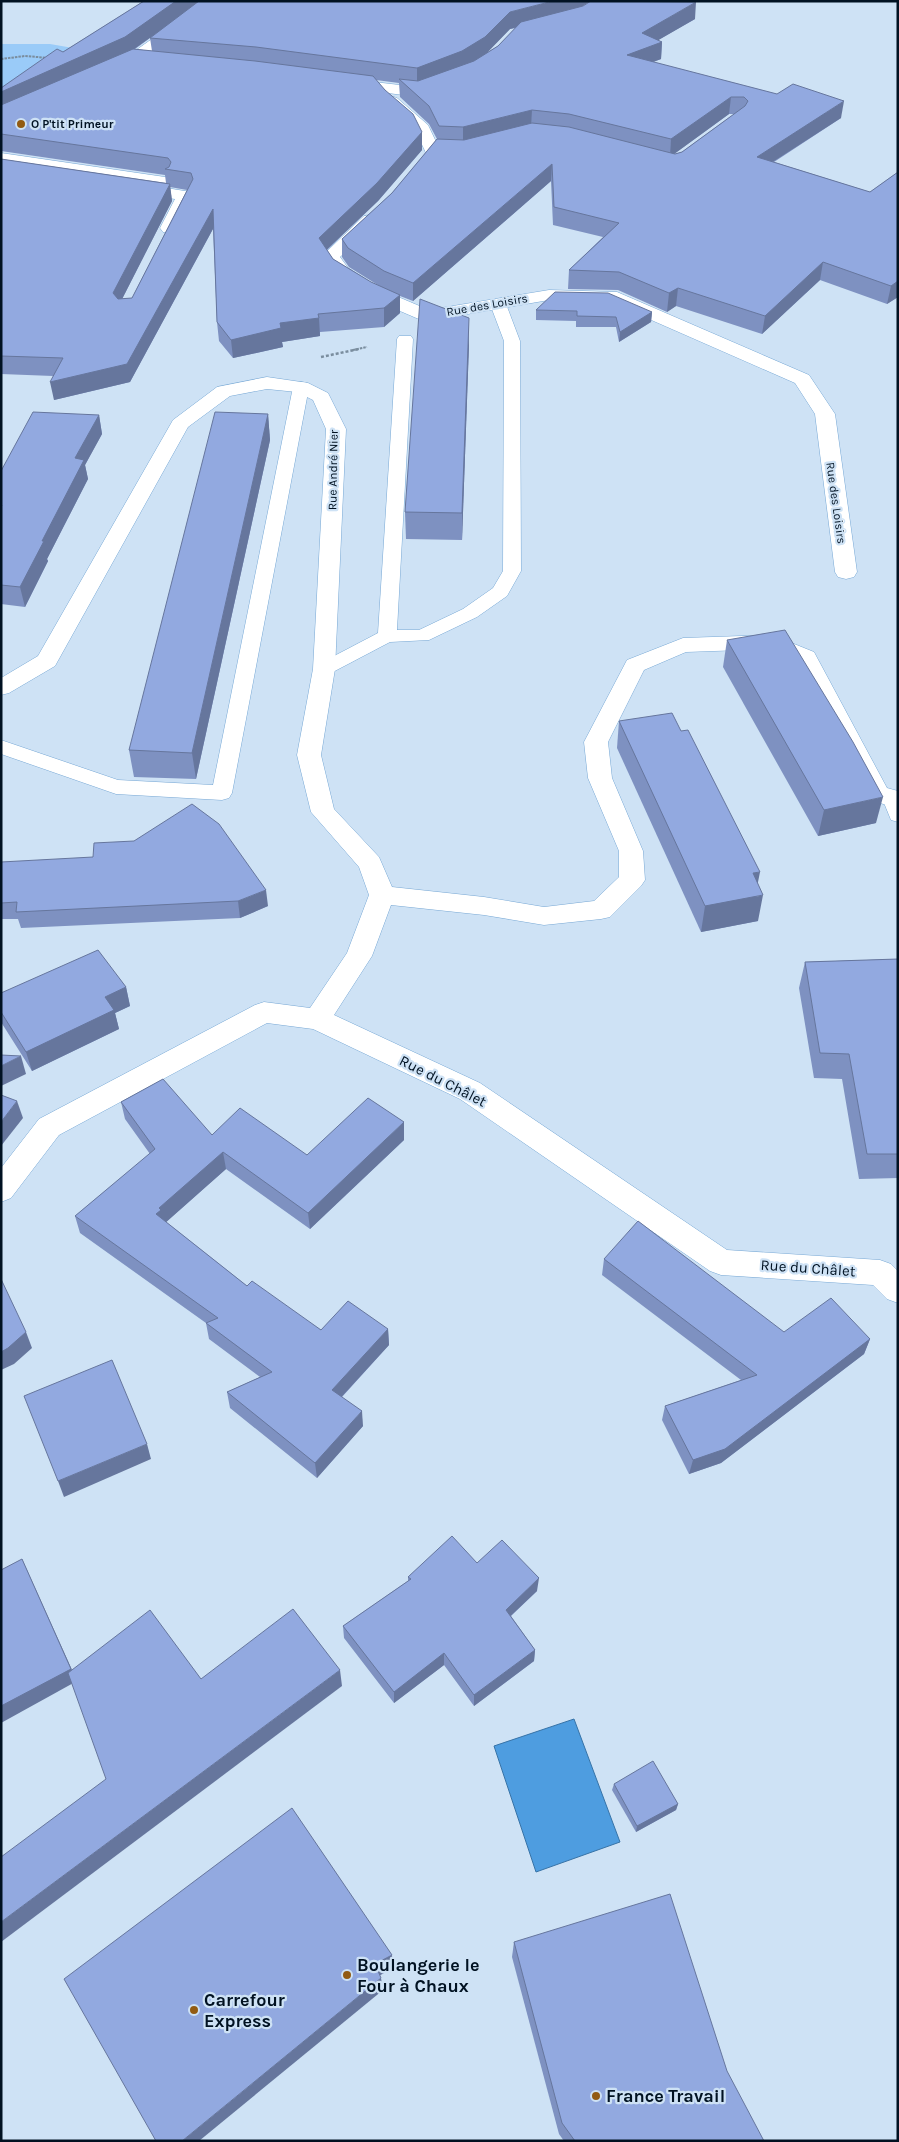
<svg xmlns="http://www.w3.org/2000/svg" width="899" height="2142" viewBox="0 0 899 2142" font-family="Karla,sans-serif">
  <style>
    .green { fill: #9acbf8 }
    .water { fill: #4e9de0; stroke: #3773a7 }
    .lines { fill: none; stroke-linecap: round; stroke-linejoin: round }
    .lane-casing { stroke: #77a8d5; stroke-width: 1 }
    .street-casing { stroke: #77a8d5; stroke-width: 1 }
    .path-far1 { stroke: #7a8d9e; stroke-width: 2; stroke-dasharray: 2.5 1; stroke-linecap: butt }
    .path { stroke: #7a8d9e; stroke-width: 2.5; stroke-dasharray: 3 2; stroke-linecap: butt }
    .lane { fill: #fff; fill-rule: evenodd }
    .street { fill: #fff; fill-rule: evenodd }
    .wall { fill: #7e91c1; fill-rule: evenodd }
    .shaded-wall { fill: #66769d }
    .building { fill: #92a9e0; stroke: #66769d }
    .poi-dot { fill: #925b13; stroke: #cee2f5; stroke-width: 2 }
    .labels { text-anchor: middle; stroke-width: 4.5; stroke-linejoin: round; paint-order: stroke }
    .far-poi-label { font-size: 12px; font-weight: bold; fill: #011222; stroke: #cee2f5; text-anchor: start }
    .far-street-label { font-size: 12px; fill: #011222; stroke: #cee2f5 }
    .street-label { font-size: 15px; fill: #011222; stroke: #cee2f5 }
    .near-poi-label { font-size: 18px; font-weight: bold; fill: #011222; stroke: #cee2f5; text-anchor: start }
  </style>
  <rect width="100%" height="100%" fill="#cee2f5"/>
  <polygon class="green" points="1,44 50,44 119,56 1,113"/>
  <polygon class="water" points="574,1719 620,1842 536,1872 494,1746"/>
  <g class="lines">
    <g class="lane-casing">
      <g id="lane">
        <polygon points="1,153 165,177 170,178 172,181 170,184 165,185 1,161"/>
        <polygon points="498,299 504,301 506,304 520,341 521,571 507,596 477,617 429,640 390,642 331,673 324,675 317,673 314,669 317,665 378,633 397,339 399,336 411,336 413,339 397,630 419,630 463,609 493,588 503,571 504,341 490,304 492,301"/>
        <polygon points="301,382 307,383 309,387 232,793 229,798 222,800 116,794 1,754 1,740 118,780 213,785 293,387 295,383"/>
        <polygon points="892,791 898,792 898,822 891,820 882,798 885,793"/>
      </g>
    </g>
    <g class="street-casing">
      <g id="street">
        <polygon points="205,1 222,1 138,62 119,71 109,71 106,68 109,65 128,56"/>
        <polygon points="348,79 417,87 436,81 441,83 444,86 441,89 418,97 343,87 340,84 343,81"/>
        <polygon points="391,96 397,98 428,125 440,150 438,153 426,153 415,130 385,104 383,101 385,98"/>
        <polygon points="135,183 191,192 193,196 175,232 169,233 163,232 160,228 175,199 129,192 127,188 129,184"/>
        <polygon points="370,215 376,216 379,220 376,224 340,257 348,268 384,291 429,310 549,290 617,292 809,375 835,414 857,572 854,577 846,579 838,577 835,572 815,414 795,383 608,301 549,300 427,321 421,320 372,299 335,276 322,256 364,216"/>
        <polygon points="267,377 308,383 328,393 346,429 335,669 321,755 334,809 379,857 392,887 484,897 544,907 594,901 619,877 619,851 588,778 584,742 627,660 683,638 772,635 814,652 887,788 898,791 898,808 869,800 797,662 769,649 686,652 644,670 608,742 612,778 643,851 645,880 641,886 610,917 601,919 544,925 484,915 391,905 372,956 334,1015 480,1083 727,1250 880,1260 891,1264 898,1271 898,1303 887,1299 873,1285 721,1275 710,1271 460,1099 313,1029 267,1023 59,1135 11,1198 1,1202 1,1168 39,1119 255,1005 264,1002 310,1008 347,953 369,895 359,867 311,812 297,755 313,669 326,429 313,400 297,392 267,389 230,396 188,427 55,666 9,693 1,695 1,678 38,656 173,420 217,387"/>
      </g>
    </g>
    <g class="path-far1">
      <polyline points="1,59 25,56 49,58"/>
      <polyline points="353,350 367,347"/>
    </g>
    <polyline class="path" points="321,357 359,349"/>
    <use href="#lane" class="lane"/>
    <use href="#street" class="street"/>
  </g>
  <g class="wall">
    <path d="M144,1L695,19L658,40L662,42L661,59L653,62L841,118L774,162L870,192L898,172V297L887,304L820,280L762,334L676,306L667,312L618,290L568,289L569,270L603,237L553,225L551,181L413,301L400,296V313L384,327L320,332V336L282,342L283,347L233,358L219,341L217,322L213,229L130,382L54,400L53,376L1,374V159L166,183L165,175L1,151V88L63,52ZM516,28L498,46L486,53L510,29ZM150,38L152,51L135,49ZM376,80L399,83L400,97L429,124L437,139L392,193L342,239V257L349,267L381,287L371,282L333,259L327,250L378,201L422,150ZM729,114H734L682,152L674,154ZM170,187L187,190L132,298L122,299L172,201Z"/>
    <polygon points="536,310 652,312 651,322 619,342 616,327 576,327 576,321 536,320"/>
    <polygon points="469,344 462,540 406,539 405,512"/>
    <polygon points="268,414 270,440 196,779 134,777 129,750"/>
    <polygon points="99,415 102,434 85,465 88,479 47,559 48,561 25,607 1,604 1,471"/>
    <polygon points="727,640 876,823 818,836 723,667"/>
    <polygon points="619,721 681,731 757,883 758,921 701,932 617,748"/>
    <polygon points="1,862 268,906 240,918 21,928 18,919 1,919"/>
    <polygon points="898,959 898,1178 859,1179 842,1079 814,1078 799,988 805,962"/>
    <polygon points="126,987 130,1006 115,1013 119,1029 32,1071 1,1022 1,993"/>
    <polygon points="121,1102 212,1135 307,1155 404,1140 310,1229 226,1169 166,1222 247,1286 321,1330 388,1329 389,1345 342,1397 363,1426 317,1478 230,1408 227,1392 260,1377 209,1339 206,1323 80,1233 75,1216 150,1154 125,1119"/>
    <polygon points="604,1259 784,1332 870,1339 864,1354 721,1463 689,1474 662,1420 665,1406 741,1380 602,1275"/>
    <polygon points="408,1577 537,1591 511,1616 535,1650 534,1661 474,1706 444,1665 394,1703 344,1638 343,1626 408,1581"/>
    <polygon points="614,1784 678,1804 676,1810 636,1832 612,1790"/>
    <polygon points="514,1942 764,2141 564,2141 559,2134 512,1957"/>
  </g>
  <g class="shaded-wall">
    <polygon points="176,1 202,1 127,54 1,111 1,92"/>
    <polygon points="553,1 591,1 571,13 510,29 485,55 462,68 417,85 417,68 510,12"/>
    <polygon points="696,2 695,19 643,49 662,42 661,59 626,72 627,55 642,33"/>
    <polygon points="731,97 729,114 670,157 671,139"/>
    <polygon points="844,101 841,118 754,174 757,157"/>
    <polygon points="532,110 531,127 463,144 463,127"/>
    <polygon points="422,132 422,150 378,201 320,256 319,238"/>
    <polygon points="552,164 551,181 413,301 413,283"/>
    <polygon points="170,184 172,201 116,311 113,293"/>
    <polygon points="213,209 214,227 130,382 54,400 50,382 127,364"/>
    <polygon points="823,262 820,280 762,334 765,316"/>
    <polygon points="898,281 898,297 887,304 891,286"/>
    <polygon points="678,288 676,306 667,312 669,293"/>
    <polygon points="400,295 400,313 384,327 384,308"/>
    <polygon points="652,312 651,322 619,342 620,332"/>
    <polygon points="319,318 320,336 282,342 283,347 233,358 231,340 280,323"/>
    <polygon points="469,318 469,344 462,540 462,513"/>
    <polygon points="268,414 270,440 196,779 192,753"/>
    <polygon points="99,415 102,434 85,465 88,479 47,559 48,561 25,607 20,587 42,541 75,458"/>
    <polygon points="883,797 876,823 818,836 824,810"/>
    <polygon points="760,872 755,897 763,895 758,921 701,932 705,906 753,873"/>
    <polygon points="266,890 268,906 240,918 238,901"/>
    <polygon points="126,987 130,1006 115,1013 119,1029 32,1071 26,1052 105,997"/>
    <polygon points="21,1056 26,1074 1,1086 1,1066"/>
    <polygon points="17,1101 23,1118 1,1146 1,1122"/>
    <polygon points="404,1122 404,1140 310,1229 308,1213"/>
    <polygon points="223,1152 226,1169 164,1224 156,1214 159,1208"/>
    <polygon points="388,1329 389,1345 334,1405 332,1390"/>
    <polygon points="26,1332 32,1348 14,1364 1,1370 1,1352"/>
    <polygon points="870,1339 864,1354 721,1463 689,1474 693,1460"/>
    <polygon points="362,1411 363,1426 317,1478 315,1463"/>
    <polygon points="147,1444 151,1459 64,1497 58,1481"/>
    <polygon points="22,1559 77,1681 1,1723 1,1706"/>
    <polygon points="539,1578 537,1591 505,1621 506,1610"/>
    <polygon points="535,1650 534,1661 474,1706 474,1695"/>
    <polygon points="444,1653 444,1665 394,1703 394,1692"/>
    <polygon points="340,1670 342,1686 1,1942 1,1922"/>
    <polygon points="678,1804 676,1810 636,1832 637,1826"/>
    <polygon points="392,1955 393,1968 377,1977 375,1964"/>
    <polygon points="381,1978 383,1990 199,2141 182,2141"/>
  </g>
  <g class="building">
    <polygon points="144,1 176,1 125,37 1,92 1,88 57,49 63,52"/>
    <polygon points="199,1 553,1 510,12 485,37 462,51 417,68 256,47 150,38"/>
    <polygon points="591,1 696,2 642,33 662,42 627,55 777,94 793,84 844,101 757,157 870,192 898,172 898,281 891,286 823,262 765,316 678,288 669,293 619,272 569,270 619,223 554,207 552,164 413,283 384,271 348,248 342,239 392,193 437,139 464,140 532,123 569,127 675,154 682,152 745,106 748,101 744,97 731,97 671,139 569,114 532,110 463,127 439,126 429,106 399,79 418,81 474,61 498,46 521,22 583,6"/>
    <polygon points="133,49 255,61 373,76 385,90 413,114 422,132 377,183 319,238 333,259 371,282 400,295 384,308 318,314 319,318 280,323 281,328 231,340 217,322 213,209 127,364 50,382 63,358 1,356 1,159 170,184 113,293 118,299 132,298 193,179 191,173 165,169 169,167 171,162 168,158 1,134 1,105"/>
    <polygon points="555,292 608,293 652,312 620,332 616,317 577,316 577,311 536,310"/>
    <polygon points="420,299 469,318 462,513 405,512"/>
    <polygon points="33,412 99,415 75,458 84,460 42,541 44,541 20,587 1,585 1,507 2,505 1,505 1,471"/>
    <polygon points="215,412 268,414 192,753 129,750"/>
    <polygon points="785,630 853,742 883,797 824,810 727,640"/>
    <polygon points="672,713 681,731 688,730 760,872 753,873 763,895 705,906 619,721"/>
    <polygon points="192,804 219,824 266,890 238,901 16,912 17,902 1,903 1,862 93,857 94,843 134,841"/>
    <polygon points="98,950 126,987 105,997 114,1010 26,1052 1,1012 1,993"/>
    <polygon points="898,959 898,1154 867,1154 849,1054 820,1053 805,962"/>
    <polygon points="1,1055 21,1056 1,1066"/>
    <polygon points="163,1079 212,1135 240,1108 307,1155 368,1098 404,1122 308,1213 223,1152 159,1208 161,1210 156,1214 247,1286 252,1281 321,1330 348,1301 388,1329 332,1390 362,1411 315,1463 227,1392 272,1372 206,1323 218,1318 75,1216 155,1149 121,1102"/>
    <polygon points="1,1095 17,1101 1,1122"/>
    <polygon points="638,1221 784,1332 831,1298 870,1339 725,1449 693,1460 665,1406 757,1375 604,1259"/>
    <polygon points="1,1279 26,1332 8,1348 1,1352"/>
    <polygon points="112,1360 147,1444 58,1481 24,1396"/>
    <polygon points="452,1536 477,1563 502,1540 539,1578 506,1610 535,1650 474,1695 444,1653 394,1692 343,1626 411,1579 408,1577"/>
    <polygon points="22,1559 71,1669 1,1706 1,1570"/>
    <polygon points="293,1609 340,1670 1,1922 1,1857 106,1779 68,1673 150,1610 201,1679"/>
    <polygon points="653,1761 678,1804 637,1826 614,1784"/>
    <polygon points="292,1808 392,1955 375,1964 381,1978 182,2141 156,2141 64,1979"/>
    <polygon points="670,1894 727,2071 764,2141 575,2141 562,2123 514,1942"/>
  </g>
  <g class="poi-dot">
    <circle cx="21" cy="124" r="5"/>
    <circle cx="347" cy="1975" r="5"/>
    <circle cx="194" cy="2010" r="5"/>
    <circle cx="596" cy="2096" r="5"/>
  </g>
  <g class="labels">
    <g class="far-poi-label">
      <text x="31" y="128">O P'tit Primeur</text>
    </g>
    <g class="far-street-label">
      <text transform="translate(487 305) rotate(-10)" y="4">Rue des Loisirs</text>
      <text transform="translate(333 470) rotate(-89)" y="4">Rue André Nier</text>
      <text transform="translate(836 503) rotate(82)" y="4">Rue des Loisirs</text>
    </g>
    <g class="street-label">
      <text transform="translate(443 1081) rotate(27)" y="5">Rue du Châlet</text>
      <text transform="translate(808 1268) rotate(4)" y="5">Rue du Châlet</text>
    </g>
    <g class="near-poi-label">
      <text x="357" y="1971">Boulangerie le<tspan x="357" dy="21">Four à Chaux</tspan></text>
      <text x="204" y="2006">Carrefour<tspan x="204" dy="21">Express</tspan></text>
      <text x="606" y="2102">France Travail</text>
    </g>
  </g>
  <rect width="899" height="2142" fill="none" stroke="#011222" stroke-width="5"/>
</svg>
